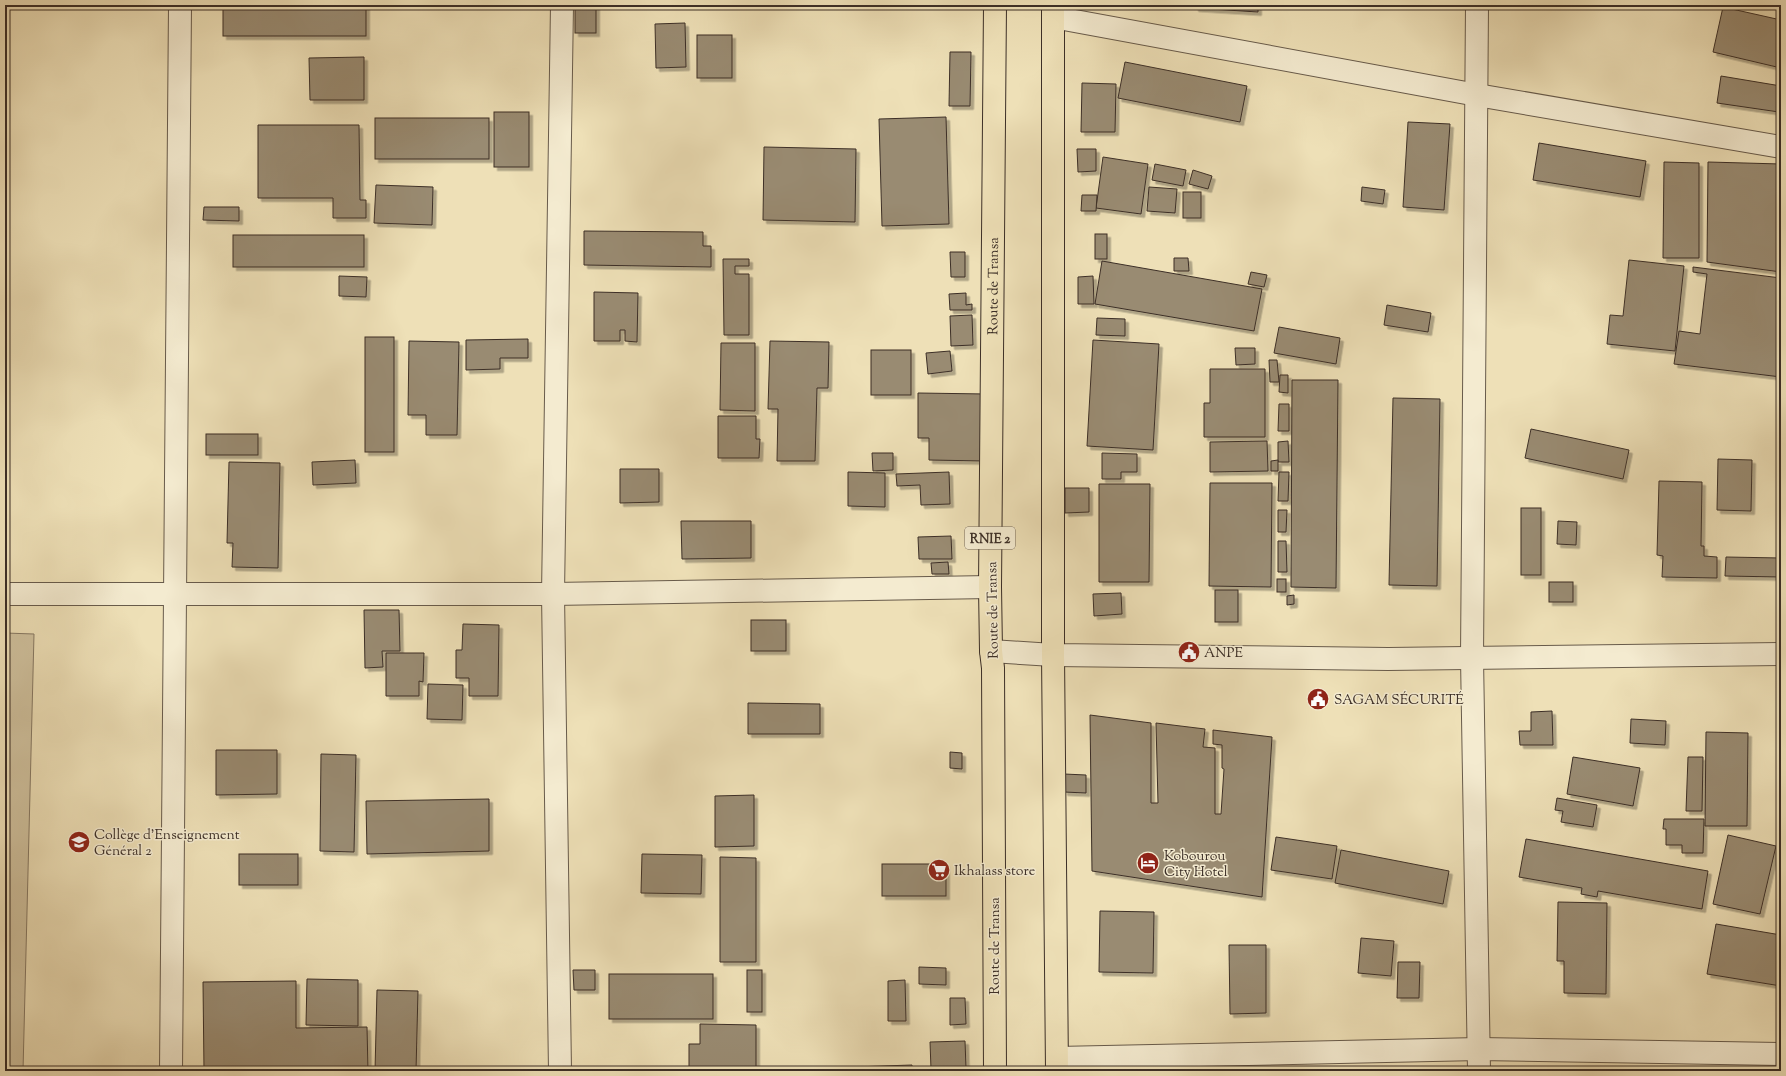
<svg xmlns="http://www.w3.org/2000/svg" width="1786" height="1076" viewBox="0 0 1786 1076" font-family="'Sorts Mill Goudy',serif">
  <style>
    .green { fill: #d0c29f; stroke: #867863 }
    .building { fill: #998b72; stroke: #3c2f27; filter: url(#shadow) }
    .lines { fill: none; stroke-linecap: round; stroke-linejoin: round }
    .minor-casing { stroke: #685b4b; stroke-width: 24 }
    .major-casing { stroke: #3c2f27; stroke-width: 24 }
    .minor { stroke: #f4ebd0; stroke-width: 22 }
    .major { stroke: #eee0b7; stroke-width: 22 }
    .labels { text-anchor: middle; stroke-width: 3; stroke-linejoin: round; paint-order: stroke }
    .shield { fill: #f4ebd0; stroke: #73675a; stroke-width: 1 }
    .shield-label { font-size: 13px; font-weight: bold; fill: #3c2f27 }
    .street-label { font-size: 14px; fill: #3c2f27; stroke: #f4ebd0 }
    .poi-label { font-size: 14px; fill: #3c2f27; stroke: #f4ebd0; text-anchor: start }
  </style>
  <defs>
    <filter id="shadow"><feDropShadow dx="3.5" dy="3.5" stdDeviation="0" flood-color="#0004"/></filter>
  </defs>
  <rect width="100%" height="100%" fill="#eee0b7"/>
  <filter id="stains"><feTurbulence type="fractalNoise" baseFrequency=".005" numOctaves="4"/><feColorMatrix values="0 0 0 0 .2 0 0 0 0 .09 0 0 0 0 .02 0 0 0 .5 -.17"/></filter>
  <radialGradient id="worn" r=".72"><stop offset=".6" stop-color="#630" stop-opacity="0"/><stop offset="1" stop-color="#630" stop-opacity=".3"/></radialGradient>
  <polygon class="green" points="5,633 34,634 23,1071 5,1071"/>
  <g class="building">
    <rect x="223" y="5" width="143" height="31"/>
    <rect x="575" y="5" width="21" height="28"/>
    <polygon points="1195,5 1258,5 1258,12 1195,8"/>
    <polygon points="1723,7 1781,20 1781,68 1713,52"/>
    <polygon points="685,23 686,67 656,68 655,24"/>
    <rect x="697" y="35" width="35" height="43"/>
    <polygon points="950,52 971,52 970,106 949,106"/>
    <polygon points="364,57 364,100 310,100 309,58"/>
    <polygon points="1125,62 1247,86 1240,122 1118,98"/>
    <polygon points="1721,76 1781,86 1779,112 1717,103"/>
    <polygon points="1082,83 1116,84 1115,132 1081,132"/>
    <rect x="494" y="112" width="35" height="55"/>
    <polygon points="946,117 949,224 882,226 879,119"/>
    <rect x="375" y="118" width="114" height="41"/>
    <polygon points="1408,122 1450,124 1444,210 1403,207"/>
    <polygon points="258,125 359,125 360,200 366,200 366,218 333,218 333,198 258,198"/>
    <polygon points="1539,143 1646,161 1640,197 1533,180"/>
    <polygon points="764,147 856,149 855,222 763,220"/>
    <polygon points="1077,149 1096,149 1096,171 1078,172"/>
    <polygon points="1103,157 1148,164 1141,214 1096,208"/>
    <polygon points="1664,162 1699,163 1699,258 1663,258"/>
    <polygon points="1708,162 1781,164 1781,272 1707,262"/>
    <polygon points="1155,164 1186,170 1183,186 1152,180"/>
    <polygon points="1193,170 1212,176 1208,189 1189,184"/>
    <polygon points="376,185 433,187 432,225 374,223"/>
    <polygon points="1149,187 1177,189 1175,213 1147,211"/>
    <polygon points="1362,187 1385,190 1383,204 1361,201"/>
    <rect x="1183" y="192" width="18" height="26"/>
    <polygon points="1082,195 1097,195 1096,211 1081,211"/>
    <polygon points="204,207 239,207 239,221 203,220"/>
    <polygon points="584,231 703,232 703,246 711,246 711,267 584,265"/>
    <rect x="1095" y="234" width="12" height="25"/>
    <rect x="233" y="235" width="131" height="32"/>
    <polygon points="950,252 965,252 965,277 951,277"/>
    <polygon points="1174,258 1188,258 1189,271 1174,271"/>
    <polygon points="723,259 749,259 749,266 735,266 735,274 749,274 749,335 724,335"/>
    <polygon points="1629,260 1684,266 1675,351 1607,344 1610,315 1623,316"/>
    <polygon points="1102,261 1262,289 1254,331 1095,304"/>
    <polygon points="1693,267 1781,278 1781,377 1674,364 1679,331 1700,334 1707,274 1693,272"/>
    <polygon points="1251,272 1267,275 1264,287 1248,284"/>
    <polygon points="339,276 367,277 366,297 339,296"/>
    <polygon points="1093,276 1094,304 1078,304 1078,277"/>
    <polygon points="594,292 638,293 637,342 625,341 625,330 620,330 620,341 594,341"/>
    <polygon points="966,293 966,305 972,304 972,310 950,310 949,294"/>
    <polygon points="1387,305 1431,313 1428,332 1384,325"/>
    <polygon points="972,315 973,345 951,346 950,316"/>
    <polygon points="1097,318 1125,319 1125,336 1096,335"/>
    <polygon points="1279,327 1340,338 1336,364 1274,353"/>
    <rect x="365" y="337" width="29" height="115"/>
    <polygon points="528,339 528,358 500,358 500,369 466,370 466,340"/>
    <polygon points="1093,340 1159,344 1153,450 1087,446"/>
    <polygon points="409,341 459,342 457,435 426,435 426,415 408,415"/>
    <polygon points="770,341 829,342 828,388 817,388 815,461 777,461 778,409 768,409"/>
    <polygon points="721,343 755,343 755,411 720,410"/>
    <polygon points="1235,348 1255,348 1255,364 1236,365"/>
    <rect x="871" y="350" width="40" height="45"/>
    <polygon points="950,351 952,371 928,374 926,353"/>
    <polygon points="1269,360 1277,360 1279,382 1270,382"/>
    <polygon points="1210,369 1265,369 1265,437 1204,437 1204,403 1210,403"/>
    <polygon points="1280,375 1288,375 1288,393 1279,392"/>
    <polygon points="1292,380 1338,380 1336,588 1291,587"/>
    <polygon points="918,393 986,394 985,461 929,460 929,438 918,438"/>
    <polygon points="1393,398 1440,399 1437,586 1389,585"/>
    <polygon points="1279,404 1289,404 1289,431 1278,431"/>
    <polygon points="718,416 756,416 756,439 760,439 759,458 718,458"/>
    <polygon points="1531,429 1629,450 1623,479 1525,458"/>
    <rect x="206" y="434" width="52" height="21"/>
    <polygon points="1267,441 1268,471 1210,472 1210,442"/>
    <polygon points="1288,441 1289,462 1278,462 1278,442"/>
    <polygon points="872,453 893,453 893,470 873,471"/>
    <polygon points="1102,453 1137,454 1137,472 1121,472 1121,479 1102,479"/>
    <polygon points="1718,459 1752,460 1751,511 1717,510"/>
    <polygon points="355,460 356,483 313,485 312,462"/>
    <polygon points="1278,460 1278,471 1271,471 1271,461"/>
    <polygon points="229,462 280,463 278,568 232,567 233,543 227,543"/>
    <polygon points="620,469 659,469 659,502 620,503"/>
    <polygon points="848,472 885,473 885,507 848,506"/>
    <polygon points="949,472 950,504 921,505 920,485 897,486 896,474"/>
    <polygon points="1279,472 1289,472 1288,501 1278,501"/>
    <polygon points="1659,481 1702,482 1701,546 1704,546 1704,556 1717,557 1717,578 1662,577 1663,556 1657,555"/>
    <polygon points="1210,483 1272,483 1271,587 1209,586"/>
    <polygon points="1099,484 1150,484 1149,582 1099,582"/>
    <polygon points="1065,488 1089,488 1089,512 1065,513"/>
    <rect x="1521" y="508" width="20" height="67"/>
    <polygon points="1278,510 1287,510 1286,532 1278,532"/>
    <polygon points="681,521 751,521 751,558 682,559"/>
    <polygon points="1558,521 1577,522 1576,545 1557,544"/>
    <polygon points="951,536 952,559 919,559 918,537"/>
    <polygon points="1278,541 1286,541 1287,572 1278,572"/>
    <polygon points="1726,557 1781,558 1781,577 1725,576"/>
    <polygon points="948,562 949,574 932,574 931,563"/>
    <rect x="1277" y="579" width="9" height="13"/>
    <rect x="1549" y="582" width="24" height="20"/>
    <rect x="1215" y="590" width="23" height="32"/>
    <polygon points="1121,593 1122,614 1094,616 1093,594"/>
    <polygon points="1294,595 1294,604 1287,605 1287,596"/>
    <polygon points="364,610 399,610 400,651 382,651 383,667 365,668"/>
    <rect x="751" y="620" width="35" height="31"/>
    <polygon points="463,624 499,625 498,696 469,696 469,678 456,678 456,650 462,650"/>
    <polygon points="386,653 424,653 423,682 419,681 419,696 386,696"/>
    <polygon points="428,684 463,685 462,720 427,719"/>
    <polygon points="748,703 820,704 820,734 748,734"/>
    <polygon points="1552,711 1553,745 1520,745 1519,731 1531,731 1531,712"/>
    <polygon points="1090,715 1151,723 1151,803 1158,803 1156,723 1205,729 1203,747 1215,748 1215,814 1221,814 1224,769 1222,768 1222,745 1213,744 1213,730 1272,737 1262,897 1092,871"/>
    <polygon points="1631,719 1666,721 1665,745 1630,743"/>
    <polygon points="1706,732 1748,733 1747,826 1705,826"/>
    <polygon points="216,750 277,750 277,794 216,795"/>
    <polygon points="950,752 962,753 962,769 950,768"/>
    <polygon points="321,754 356,755 354,852 320,851"/>
    <polygon points="1573,757 1640,768 1633,806 1567,794"/>
    <polygon points="1688,757 1703,757 1702,811 1686,811"/>
    <polygon points="1064,774 1086,775 1086,793 1064,792"/>
    <polygon points="754,795 754,846 715,847 715,796"/>
    <polygon points="1557,798 1597,805 1593,827 1561,822 1563,811 1555,810"/>
    <polygon points="489,799 489,851 367,854 366,801"/>
    <polygon points="1664,819 1704,819 1703,853 1682,853 1682,845 1666,845 1666,829 1663,829"/>
    <polygon points="1728,835 1776,846 1760,914 1713,904"/>
    <polygon points="1276,837 1337,846 1332,879 1271,870"/>
    <polygon points="1526,839 1708,871 1702,909 1598,891 1597,897 1581,894 1582,888 1519,877"/>
    <polygon points="1341,850 1449,871 1443,904 1335,883"/>
    <rect x="239" y="854" width="59" height="31"/>
    <polygon points="642,854 702,855 701,894 641,893"/>
    <polygon points="720,857 756,858 756,962 720,962"/>
    <rect x="882" y="864" width="64" height="32"/>
    <polygon points="1558,902 1607,903 1606,994 1564,993 1564,961 1557,961"/>
    <polygon points="1100,911 1154,912 1153,973 1099,972"/>
    <polygon points="1716,924 1781,935 1781,986 1707,974"/>
    <polygon points="1361,938 1394,941 1391,976 1358,973"/>
    <polygon points="1229,945 1266,945 1266,1013 1230,1014"/>
    <polygon points="1398,962 1420,962 1419,998 1397,998"/>
    <polygon points="919,967 946,968 946,985 919,984"/>
    <polygon points="573,970 595,970 595,990 574,990"/>
    <rect x="747" y="970" width="15" height="42"/>
    <rect x="609" y="974" width="104" height="45"/>
    <polygon points="307,979 358,980 358,1026 306,1025"/>
    <polygon points="905,980 906,1021 888,1021 888,981"/>
    <polygon points="296,981 296,1028 367,1027 368,1071 204,1071 203,982"/>
    <polygon points="377,990 418,991 416,1071 375,1071"/>
    <polygon points="950,998 965,998 966,1024 950,1025"/>
    <polygon points="700,1024 756,1025 756,1071 689,1071 689,1044 700,1044"/>
    <polygon points="965,1041 966,1068 931,1069 930,1042"/>
    <polygon points="912,1065 912,1071 854,1071 853,1067"/>
  </g>
  <g class="lines">
    <g class="minor-casing">
      <g id="minor">
        <polyline points="1477,5 1472,658 1479,1071"/>
        <polyline points="1053,17 1477,95 1781,147"/>
        <polyline points="5,594 553,594 990,587"/>
        <polyline points="991,651 1053,655 1388,659 1781,654"/>
        <polyline points="1057,1058 1479,1049 1781,1054"/>
        <polyline points="171,1071 180,5"/>
        <polyline points="560,1071 553,594 562,5"/>
      </g>
    </g>
    <g class="major-casing">
      <g id="major">
        <polyline points="1053,5 1053,655 1057,1071"/>
        <path id="s1" d="M995,1071L993,668L991,651L990,587L995,5"/>
      </g>
    </g>
    <use href="#minor" class="minor"/>
    <use href="#major" class="major"/>
  </g>
  <defs>
    <g id="civic-disc" transform="scale(1.15)"><circle r="9.5" fill="#8f2418" stroke="#f4ebd0"/><path d="M-.6-6.5H3V-4.5H.6V-3L4-1V1h2V6H-6V1h2V-1L-.6-3ZM-1.2 2.5V6h2.4V2.5Z" fill="#fff"/></g>
    <g id="school-disc" transform="scale(1.15)"><circle r="9.5" fill="#8f2418" stroke="#f4ebd0"/><path d="M0-5L7-2L0 1L-7-2ZM-4 1L0 2.5L4 1V4Q0 6-4 4Z" fill="#fff"/></g>
    <g id="hotel-disc" transform="scale(1.15)"><circle r="9.5" fill="#8f2418" stroke="#f4ebd0"/><path d="M-6-4.5h1.5V1H6V5H4.5V3h-9V5H-6ZM-4 0a1.8 1.8 0 1 1 3.6 0ZM.5 0V-2.5h3Q6-2.5 6 0Z" fill="#fff"/></g>
    <g id="supermarket-disc" transform="scale(1.15)"><circle r="9.5" fill="#8f2418" stroke="#f4ebd0"/><path d="M-6-5.5h2.5l.6 2H6L4.5 2H-2.5L-4.4-4H-6ZM-1.5 3.2a1.3 1.3 0 1 0 .1 0ZM3 3.2a1.3 1.3 0 1 0 .1 0Z" fill="#fff"/></g>
  </defs>
  <g fill-rule="evenodd">
    <use href="#civic-disc" x="1189" y="652"/>
    <use href="#civic-disc" x="1318" y="699"/>
    <use href="#school-disc" x="79" y="842"/>
    <use href="#hotel-disc" x="1148" y="863"/>
    <use href="#supermarket-disc" x="939" y="870"/>
  </g>
  <g class="labels">
    <rect class="shield" x="965" y="527" width="50" height="22" rx="3"/>
    <g class="shield-label">
      <text x="990" y="543">RNIE 2</text>
    </g>
    <g class="street-label">
      <text dy="5" stroke="none"><textPath href="#s1" startOffset="785">Route de Transa</textPath></text>
      <text transform="translate(992 610) rotate(-91)" y="5">Route de Transa</text>
      <text transform="translate(994 946) rotate(-90)" y="5">Route de Transa</text>
    </g>
    <g class="poi-label">
      <text x="1204" y="657">ANPE</text>
      <text x="1334" y="704">SAGAM SÉCURITÉ</text>
      <text x="94" y="839">Collège d'Enseignement<tspan x="94" dy="16">Général 2</tspan></text>
      <text x="1164" y="860">Kobourou<tspan x="1164" dy="16">City Hotel</tspan></text>
      <text x="954" y="875">Ikhalass store</text>
    </g>
  </g>
  <rect width="1786" height="1076" fill="none" stroke="#eee0b7" stroke-width="20"/>
  <rect x="6" y="6" width="1774" height="1064" fill="none" stroke="#3c2f27" stroke-width="2"/>
  <rect x="10" y="10" width="1766" height="1056" fill="none" stroke="#3c2f27"/>
  <rect width="100%" height="100%" filter="url(#stains)"/>
  <rect width="100%" height="100%" fill="url(#worn)"/>
</svg>
